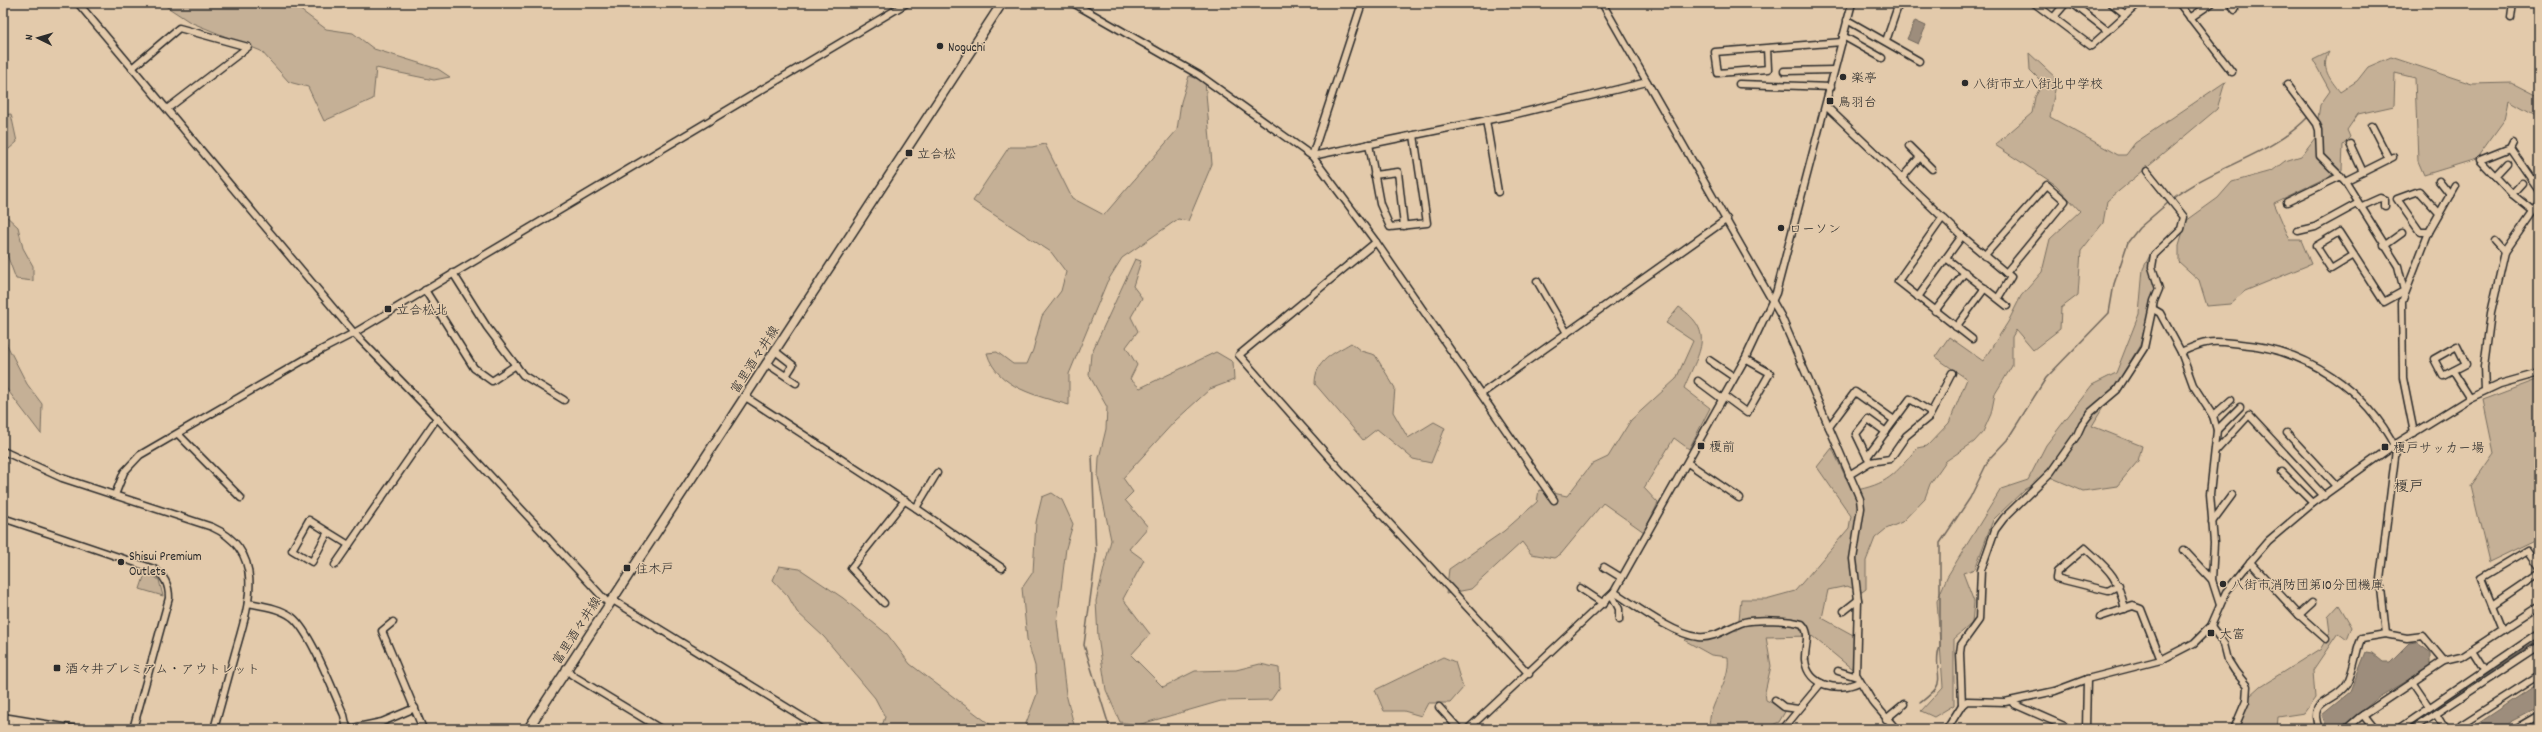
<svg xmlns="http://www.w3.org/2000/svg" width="2542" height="732" viewBox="0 0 2542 732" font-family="Dekko,'Klee One',sans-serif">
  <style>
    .green { fill: #c5b096; stroke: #786e60 }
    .water { fill: #9d8d7b; stroke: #6f665b }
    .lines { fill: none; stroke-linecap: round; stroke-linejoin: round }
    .stream { stroke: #6f665b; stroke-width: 1.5 }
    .minor-casing { stroke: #2b2b2b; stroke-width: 9 }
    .major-casing { stroke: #2b2b2b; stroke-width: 11 }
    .minor { stroke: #e3caab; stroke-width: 6 }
    .major { stroke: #e3caab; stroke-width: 8 }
    .poi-dot { fill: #2b2b2b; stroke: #e3caab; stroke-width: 1.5 }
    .labels { text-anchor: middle; stroke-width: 3; stroke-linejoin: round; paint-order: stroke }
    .poi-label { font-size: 13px; fill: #2b2b2b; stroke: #e3caab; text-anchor: start }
    .street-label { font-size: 13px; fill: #2b2b2b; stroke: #e3caab }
    .quarter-label { font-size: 15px; fill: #2b2b2b; stroke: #e3caab }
  </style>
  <rect width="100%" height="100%" fill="#e3caab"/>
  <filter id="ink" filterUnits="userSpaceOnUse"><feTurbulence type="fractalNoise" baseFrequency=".025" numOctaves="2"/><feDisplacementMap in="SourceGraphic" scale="8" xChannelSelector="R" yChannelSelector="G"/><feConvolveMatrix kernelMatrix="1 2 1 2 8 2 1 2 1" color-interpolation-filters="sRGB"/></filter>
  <g filter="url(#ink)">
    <g class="green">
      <polygon points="161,3 291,3 326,29 353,33 374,49 438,69 450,77 434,80 376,68 373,99 324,121 308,87 289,82 261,51 190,22"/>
      <path d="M2329,52C2320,68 2330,79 2340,92L2357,81L2368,67L2391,57L2472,84L2512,83L2539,97V117L2509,100L2505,119L2476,159L2424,175L2418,161L2415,78L2395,73L2394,106L2358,114L2347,130L2350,137L2343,145L2342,170L2274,203L2290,240H2301L2311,264L2245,291L2230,304L2207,306L2199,280L2179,262V245L2186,221L2218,198L2232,182L2272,171L2285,161L2301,156L2315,138L2320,105L2330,91L2313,60Z"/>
      <path d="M2029,53L2057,79L2050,117L2118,155H2126L2135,143L2225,82L2217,109L2107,201L2103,223L2081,251L2078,295L2061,308L2060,329L2033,350L2016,330L2012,337V366L1995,394L1991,414L1983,432L1974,442L1946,461L1930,484L1925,498L1902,522L1886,529L1875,538L1866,561V589L1862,592L1847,586L1828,590L1822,618L1855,636L1852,669L1812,636L1766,637L1771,666L1765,692L1766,700L1786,710L1779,722L1764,729H1709C1708,703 1731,683 1728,657L1711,655L1684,640L1738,630L1741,599H1766L1795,591L1849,528L1851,516L1817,467L1832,448L1852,491C1889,484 1894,475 1917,448L1927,446L1949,423L1967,379L1935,357L1949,337L1983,361L2008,322L2021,296L2042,272L2050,239L2080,211L2056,185L1995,145L2032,113L2035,97L2043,83L2030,70Z"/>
      <path d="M1189,76L1205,81L1212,164L1188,221L1178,219L1122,258L1107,282L1069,374V405C1038,396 997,388 987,353L997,352L1013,364H1027L1033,350L1042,316L1061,291L1066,272L1051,252L973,201L1009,147H1032L1045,144L1072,198L1104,215L1177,130L1181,102Z"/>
      <polygon points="11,114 17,142 9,149 3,151 3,115"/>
      <polygon points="3,213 18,227 23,248 33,266 33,281 16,279 3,244"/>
      <polygon points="2151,253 2159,279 2140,345 2092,426 2142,446 2138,461 2117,486 2083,491 2050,477 2025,489 1993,520 1975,569 1963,573 1974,602 1972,623 1954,639 1954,705 1934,717 1921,711 1943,687 1937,601 1947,577 2001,489 2028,480 2046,445 2092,385 2116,373 2139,314 2143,269"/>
      <polygon points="1135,259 1141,261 1133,286 1142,298 1131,317 1138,331 1126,347 1137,365 1130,379 1140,388 1216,352 1233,362 1234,380 1210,389 1175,421 1123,478 1133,492 1125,500 1148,527 1129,549 1144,560 1123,599 1150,634 1131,655 1163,687 1195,671 1236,670 1260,664 1279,668 1280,687 1271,700 1221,701 1138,725 1120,722 1106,690 1098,637 1096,601 1111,540 1098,477 1099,458 1106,429 1107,407 1089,375 1091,354"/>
      <path d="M1679,307C1717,333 1698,353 1684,388L1710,408L1689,449L1674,438L1644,488L1658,503L1644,532L1603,503L1561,554L1554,558L1531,554L1522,542L1471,589L1446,594L1449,569L1504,531L1537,502L1539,490L1567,496L1591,465L1608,457L1631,420L1676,379L1693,341L1666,323Z"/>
      <polygon points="3,323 5,341 27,384 42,404 41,434 3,384"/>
      <path d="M1351,343L1361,351L1375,355L1395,388L1393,412L1408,438L1434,422L1445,428L1431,463L1413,459L1377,429L1363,440L1315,384C1315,360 1333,354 1351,343Z"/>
      <polygon points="2539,379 2539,538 2489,562 2471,486 2494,453 2483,400"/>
      <polygon points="1052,493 1062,500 1073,524 1066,548 1057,622 1066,694 1075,729 1032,729 1025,726 1037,694 1035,666 1027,639 1022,588 1033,572 1036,522 1042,497"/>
      <polygon points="779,566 800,569 843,598 887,634 910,664 996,729 881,729 885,717 875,698 824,637 797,612 788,596 773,580"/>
      <polygon points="146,571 159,580 163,596 140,589"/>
      <polygon points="2339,605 2352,627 2347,640 2338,633 2313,670 2315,698 2304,713 2278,717 2277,729 2239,729 2250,696 2261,686 2321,648 2330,633 2328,617"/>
      <polygon points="1443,657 1455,662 1463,688 1450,703 1428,703 1421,716 1404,711 1384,711 1375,690"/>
    </g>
    <g class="water">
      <polygon points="1915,21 1926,26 1918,44 1907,39"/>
      <polygon points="2416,642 2431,653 2431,666 2379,697 2340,729 2327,729 2322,715 2350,692 2366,652 2372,653 2383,662 2390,662 2409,643"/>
      <polygon points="2539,683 2539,707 2512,721 2503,729 2470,729"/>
    </g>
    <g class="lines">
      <g class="stream">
        <path d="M2172,199C2213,166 2271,156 2308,117"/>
        <polyline points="1092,455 1096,555 1084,645 1110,729"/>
        <path d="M1920,703C1925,699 1933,693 1936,688C1943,678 1933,662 1940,647V543L1970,498L1989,459L2007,440L2046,378L2109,313L2114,284L2128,242L2139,228L2169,202"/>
        <polyline points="2432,710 2539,640"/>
        <polyline points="1870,729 1885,726"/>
      </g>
      <g class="minor-casing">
        <g id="minor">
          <polyline points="78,3 354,333 437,418 608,603"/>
          <polyline points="1073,3 1199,75 1312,156 1376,242 1554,500"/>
          <polyline points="1602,3 1781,316 1860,499 1861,508 1853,559 1858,600 1856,674 1872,701 1896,729"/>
          <polyline points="2034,3 2091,46 2139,3"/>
          <polyline points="2072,3 2108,31"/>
          <polyline points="2111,3 2126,15"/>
          <polyline points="2179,3 2232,72"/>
          <polyline points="2230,3 2235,10"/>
          <polyline points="2053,18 2066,3"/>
          <polyline points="2190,18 2212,3"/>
          <polyline points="2511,18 2513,3"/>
          <polyline points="1847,20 1919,61"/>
          <polyline points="1843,36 1882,58"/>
          <polyline points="1886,41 1899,3"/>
          <polyline points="1767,48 1768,69 1718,73 1715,52 1842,42"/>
          <polyline points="132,68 179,28 248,47 167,109"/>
          <polyline points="1784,71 1834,70"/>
          <polyline points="1739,84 1831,87"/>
          <polyline points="2287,84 2317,124 2319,130 2320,156 2345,181 2398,266 2404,291 2384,302 2339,232 2316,246 2331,269 2354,255"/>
          <polyline points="1826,106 1962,236 2011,277 1998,298"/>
          <polyline points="1486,120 1498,192"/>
          <polyline points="2372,126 2389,159"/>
          <polyline points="2513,142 2510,148 2480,160 2512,194 2533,211"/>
          <polyline points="1369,144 1380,204 1390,227 1427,223 1414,135"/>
          <polyline points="2350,144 2363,172"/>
          <polyline points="1909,146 1932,169"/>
          <polyline points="2510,148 2539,190"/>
          <polyline points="1312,156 1512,115 1647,82"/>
          <polyline points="1312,156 1362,3"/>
          <polyline points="1374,175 1398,172 1404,226"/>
          <polyline points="2495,176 2507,163"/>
          <polyline points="1901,179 1920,157"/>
          <polyline points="2345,181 2393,157"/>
          <polyline points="2439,181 2450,195"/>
          <polyline points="2512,194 2522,183"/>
          <polyline points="2287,202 2341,176"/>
          <polyline points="2360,207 2380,198 2385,200 2385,206"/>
          <polyline points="1943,217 1898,281 1972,339"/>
          <polyline points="2298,231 2315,227 2357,204"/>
          <polyline points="2429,232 2420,232 2397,199 2419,191 2439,213"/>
          <polyline points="2495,241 2505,252"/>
          <polyline points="1376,242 1239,355 1343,473 1529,674"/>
          <polyline points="2384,246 2402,233"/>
          <polyline points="1984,256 2047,185 2065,201 2006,273"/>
          <polyline points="1946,258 2007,306"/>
          <polyline points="453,273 487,327 523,375 564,400"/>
          <polyline points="1537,281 1567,333"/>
          <polyline points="425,290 474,368 492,381 516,365"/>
          <polyline points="1918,297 1962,236"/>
          <polyline points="2153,309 2160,313 2181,352 2193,385 2213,416 2217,430 2210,494 2214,543 2212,580 2220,605"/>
          <polyline points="1935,311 1965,272"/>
          <polyline points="1956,327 1985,288"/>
          <polygon points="2457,346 2466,364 2443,376 2434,359"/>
          <polyline points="775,351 793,365 786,376"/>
          <path d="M2181,352C2189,349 2198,344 2206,343C2217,340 2229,343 2240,344C2306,349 2366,389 2396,449L2380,579L2386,634"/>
          <polyline points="1709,360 1734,377"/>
          <polyline points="766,363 796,383"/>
          <polyline points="2453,371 2470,398"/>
          <polyline points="1698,381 1722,399"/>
          <polyline points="2485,390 2484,367 2491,313 2505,252 2539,203"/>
          <polyline points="1481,394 1727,219"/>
          <polyline points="744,396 916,508 1002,568"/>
          <polyline points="1724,396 1747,413 1770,373 1745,359"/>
          <polyline points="2213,416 2231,400"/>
          <polyline points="1829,427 1855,392 1894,420"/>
          <polyline points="2217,430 2240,407"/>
          <polyline points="2287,433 2336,486"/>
          <polyline points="2414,433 2403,378 2402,302 2429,232 2455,186"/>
          <polyline points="178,434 241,498"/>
          <path d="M3,451L62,478L212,527C268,552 248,608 235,653C228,678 221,704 214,729"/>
          <polyline points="2215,452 2249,415 2324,496"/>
          <polyline points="1867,457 1910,399 1931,412"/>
          <polyline points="1868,459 1856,434 1868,419 1886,432"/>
          <polyline points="1688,463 1739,498"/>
          <polyline points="2282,472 2313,503"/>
          <polyline points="1849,475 1870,462 1890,459 1906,436 1929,417 1952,373"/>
          <polyline points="115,495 124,472 140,455 321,350 354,333 907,3"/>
          <polyline points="916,508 937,473"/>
          <path d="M3,518L154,569C165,576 169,585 169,598L133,729"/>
          <polyline points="2212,522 2232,495"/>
          <polyline points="328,532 309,520 292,550 312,562 328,532 349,545"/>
          <polyline points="2184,550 2212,580"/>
          <polyline points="2250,562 2299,615 2326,639"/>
          <polyline points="335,565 437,418"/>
          <polyline points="1604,567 1622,578"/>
          <path d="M2119,585L2108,591L2056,578L2057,572L2085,548C2110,571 2117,575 2125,609"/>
          <polyline points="1580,588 1604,604"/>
          <path d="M1614,592C1636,606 1673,634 1698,637C1715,639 1728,627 1744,622C1756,619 1791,620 1802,624C1812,634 1804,647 1805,660C1808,687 1839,692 1859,682"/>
          <polyline points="1612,595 1619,609 1619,620"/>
          <polyline points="611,599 822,729"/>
          <path d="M248,603C263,606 280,608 292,617C311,632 333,691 344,715L347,729"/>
          <polyline points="884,603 851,568 905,500"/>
          <polyline points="2492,605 2539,573"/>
          <polyline points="1844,611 1858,600"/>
          <polyline points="2299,615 2312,603"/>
          <polyline points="2100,617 2133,606 2141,609 2161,660"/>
          <polyline points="393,622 382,631 423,729"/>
          <polyline points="2211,626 2224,644 2228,660 2235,671 2247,686 2246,701 2234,729"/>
          <polyline points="2502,630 2481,578 2528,550 2539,566"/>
          <polyline points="2472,650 2484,669"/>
          <polyline points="566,668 572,675 661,729"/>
          <polyline points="1838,671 1857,677"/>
          <polyline points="2412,682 2429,707"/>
          <polyline points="1775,700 1784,707 1798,709"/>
          <polyline points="2011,701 2014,704 2071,729"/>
          <polyline points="1962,705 1960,653 1961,645 1979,620 1981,570 1995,530 2004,518 2051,472 2077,435 2082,424 2091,412 2117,390 2144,348 2154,301 2159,289 2152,267 2154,255 2181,229 2184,217 2147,171"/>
          <polyline points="1439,707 1459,729"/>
          <polyline points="2436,714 2445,729"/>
          <polyline points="2363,715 2374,729"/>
          <polyline points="3,717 76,729"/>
          <polyline points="1886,719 1904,704"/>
          <polyline points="3,723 45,729"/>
          <polyline points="348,729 382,722 415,708"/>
          <polyline points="1468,729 1614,592 1745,359 1776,293 1852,3"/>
          <polyline points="1783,729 1821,683"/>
          <polyline points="1947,729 1962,705 1967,701 2005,702 2055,691 2087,679 2161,660 2194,643 2211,626 2226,592 2250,562 2268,541 2313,503 2394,445 2470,398 2500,384 2539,373"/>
          <polyline points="2086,729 2087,679"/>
          <path d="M2319,729C2307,698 2333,704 2346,685C2354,674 2357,643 2362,638L2386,634L2407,638L2423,636L2444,661"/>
          <polyline points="2346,729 2360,717 2444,661 2461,657 2539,606"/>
          <polyline points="2398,729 2539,633"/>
          <polyline points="2413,729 2539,646"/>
          <polyline points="2455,729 2539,675"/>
          <polyline points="2515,729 2539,715"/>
        </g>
      </g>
      <g class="major-casing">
        <polyline id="major" points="528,729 1002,3"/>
      </g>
      <use href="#minor" class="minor"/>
      <use href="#major" class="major"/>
    </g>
  </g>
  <g class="poi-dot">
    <circle cx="940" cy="46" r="4"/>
    <circle cx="1843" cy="77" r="4"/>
    <circle cx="1965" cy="83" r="4"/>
    <rect x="1826" y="97" width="8" height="8" rx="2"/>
    <rect x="905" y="149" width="8" height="8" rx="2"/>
    <circle cx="1781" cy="228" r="4"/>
    <rect x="384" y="305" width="8" height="8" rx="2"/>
    <rect x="1697" y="442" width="8" height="8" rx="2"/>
    <rect x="2381" y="443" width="8" height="8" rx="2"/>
    <circle cx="121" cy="562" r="4"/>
    <rect x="623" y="564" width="8" height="8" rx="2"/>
    <circle cx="2223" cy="584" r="4"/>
    <rect x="2207" y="629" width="8" height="8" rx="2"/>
    <rect x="53" y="664" width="8" height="8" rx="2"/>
  </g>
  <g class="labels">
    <g class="poi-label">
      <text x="948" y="51">Noguchi</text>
      <text x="1851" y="82">楽亭</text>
      <text x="1973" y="88">八街市立八街北中学校</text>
      <text x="1838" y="106">鳥羽台</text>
      <text x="917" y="158">立合松</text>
      <text x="1789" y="233">ローソン</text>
      <text x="396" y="314">立合松北</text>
      <text x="1709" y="451">榎前</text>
      <text x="2393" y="452">榎戸サッカー場</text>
      <text x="129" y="560">Shisui Premium<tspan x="129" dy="15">Outlets</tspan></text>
      <text x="635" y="573">住木戸</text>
      <text x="2231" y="589">八街市消防団第10分団機庫</text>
      <text x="2219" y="638">大富</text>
      <text x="65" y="673">酒々井プレミアム・アウトレット</text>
    </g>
    <g class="street-label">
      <text transform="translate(754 359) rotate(-57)" y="5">富里酒々井線</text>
      <text transform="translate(576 630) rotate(-57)" y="5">富里酒々井線</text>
    </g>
    <g class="quarter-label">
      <text x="2409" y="491">榎戸</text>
    </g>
  </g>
  <rect width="2542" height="732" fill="none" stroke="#e3caab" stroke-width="16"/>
  <rect x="8" y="8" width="2526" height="716" fill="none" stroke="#2b2b2b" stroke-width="1.5" filter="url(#ink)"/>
  <g transform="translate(38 38) rotate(275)" stroke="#e3caab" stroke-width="3" paint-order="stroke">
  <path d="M0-3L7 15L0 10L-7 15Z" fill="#2b2b2b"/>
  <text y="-6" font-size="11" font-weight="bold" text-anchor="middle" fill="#2b2b2b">N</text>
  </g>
</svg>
